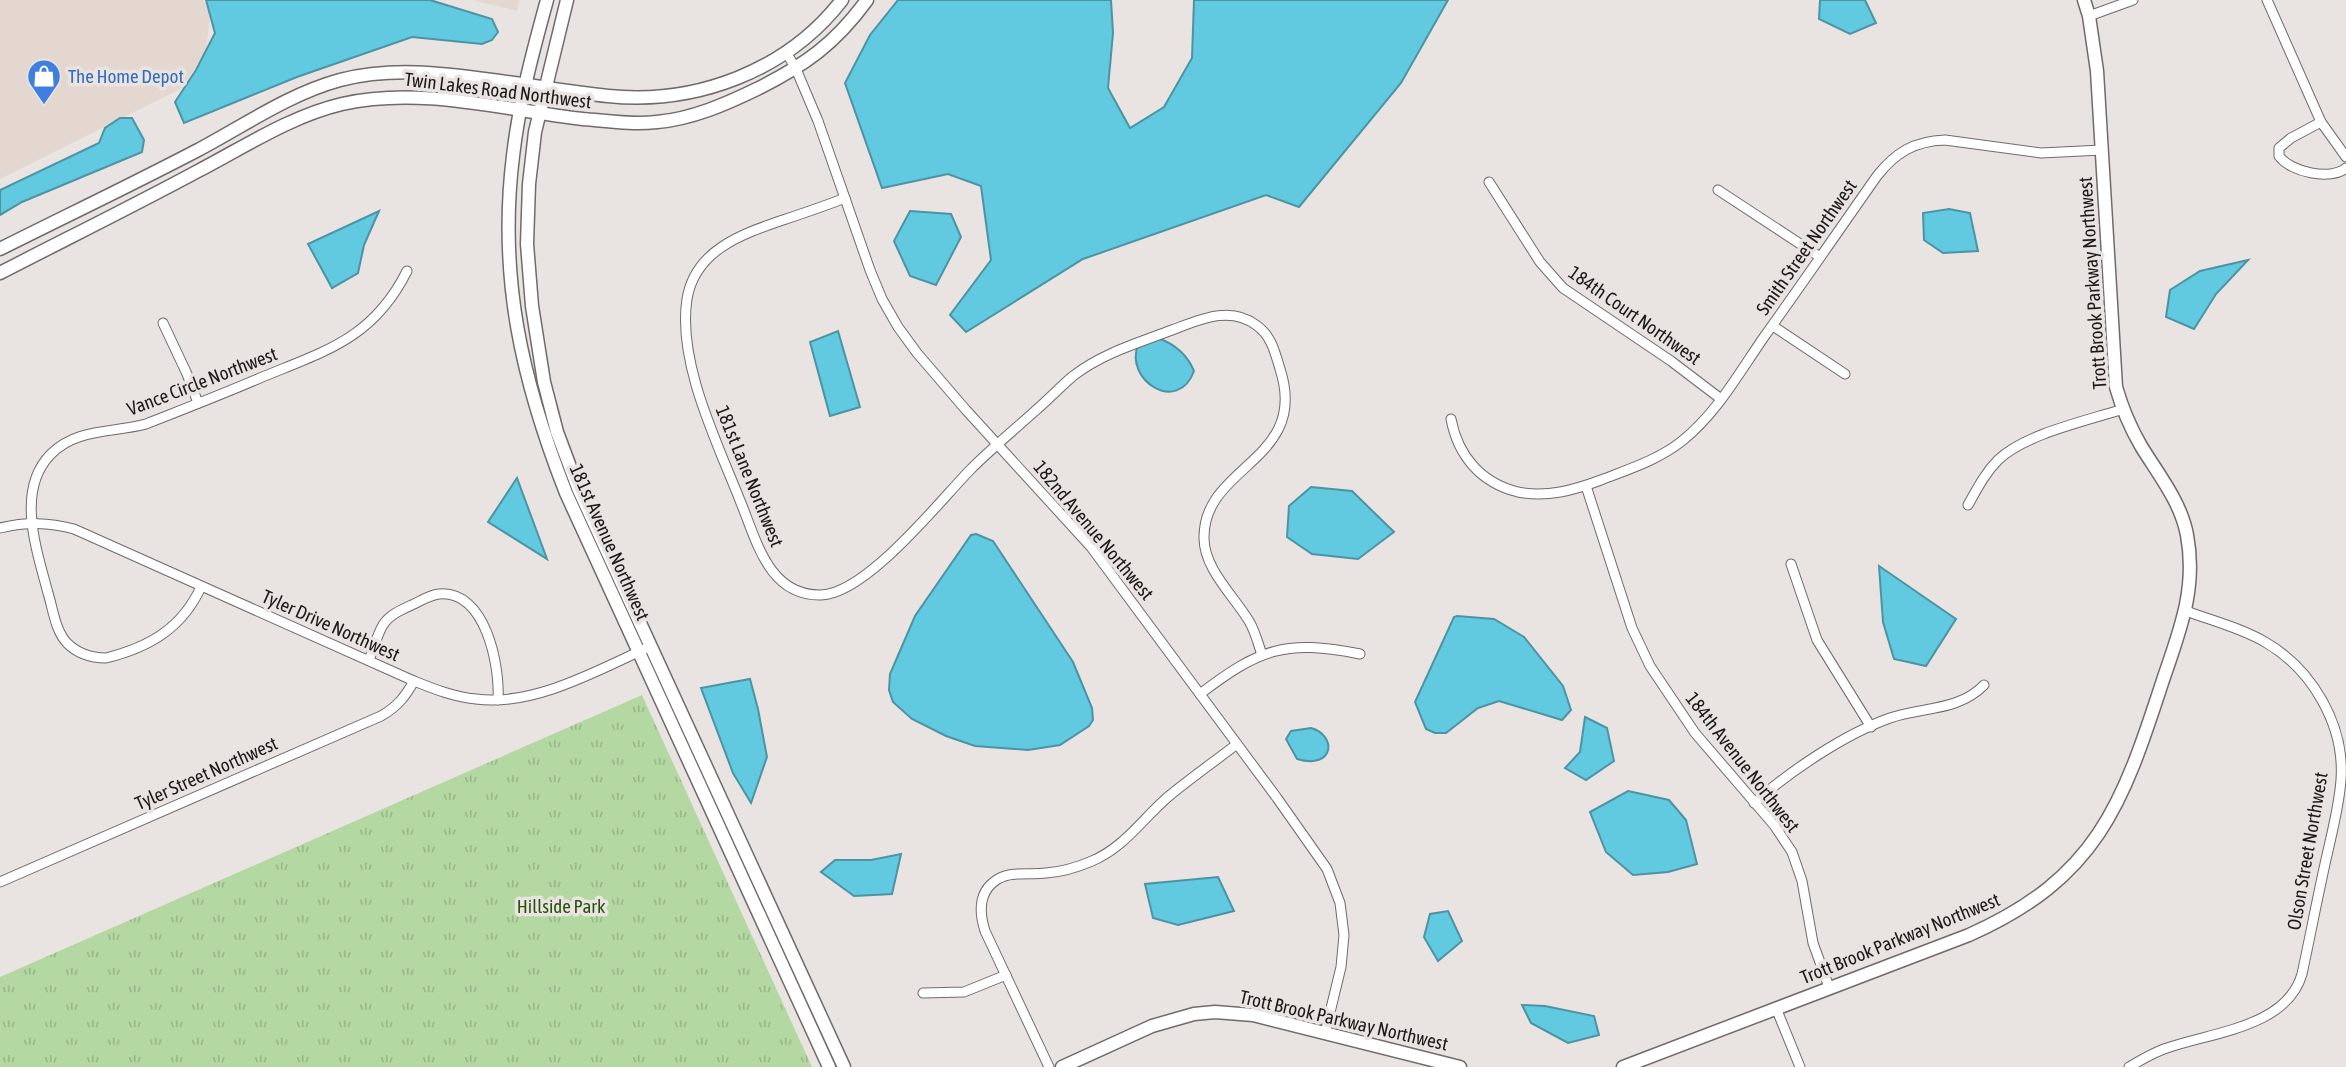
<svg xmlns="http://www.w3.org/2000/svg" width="2346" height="1067" viewBox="0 0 2346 1067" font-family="'Asap Condensed',sans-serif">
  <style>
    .built { fill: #e4d7d0 }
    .park { fill: url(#park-tufts) }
    .water { fill: #61c9e0; stroke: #4c94a4; stroke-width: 2 }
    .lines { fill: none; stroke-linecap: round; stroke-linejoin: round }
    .street-casing { stroke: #706b68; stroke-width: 11 }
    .secondary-casing { stroke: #706b68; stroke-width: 15 }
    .street { stroke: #fff; stroke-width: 9 }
    .secondary { stroke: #fff; stroke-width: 12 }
    .labels { text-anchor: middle; stroke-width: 7; stroke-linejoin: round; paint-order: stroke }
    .shop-label { font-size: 19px; fill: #366cbe; stroke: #e9e4e1; text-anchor: start }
    .street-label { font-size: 19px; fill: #1c1a19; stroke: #e9e4e1 }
    .park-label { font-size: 19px; fill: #2a520e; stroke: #e9e4e1 }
  </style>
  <defs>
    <pattern id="park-tufts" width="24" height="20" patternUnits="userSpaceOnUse" patternTransform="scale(1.75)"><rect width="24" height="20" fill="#b4d8a2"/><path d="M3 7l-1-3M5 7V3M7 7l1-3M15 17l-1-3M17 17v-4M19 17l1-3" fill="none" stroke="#9ab98b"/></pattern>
  </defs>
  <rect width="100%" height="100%" fill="#e9e4e1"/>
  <g class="built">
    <polygon points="0,0 203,0 210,14 206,51 182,88 0,179"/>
    <polygon points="472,0 519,0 517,11"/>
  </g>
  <polygon class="park" points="642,695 812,1067 0,1067 0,977"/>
  <g class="water">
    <polygon points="206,0 430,0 492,19 498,32 492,40 482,44 412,37 297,77 184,123 175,102 196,70 215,33"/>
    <polygon points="898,0 1111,0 1113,33 1108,88 1130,128 1164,107 1192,58 1194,0 1448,0 1401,83 1299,207 1266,195 1083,259 966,332 950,315 991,260 981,186 948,174 882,188 845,83 870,35"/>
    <polygon points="1820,0 1865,0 1876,23 1850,34 1819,19"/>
    <polygon points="120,118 132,118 144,140 142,152 22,202 0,215 0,190 99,143 105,128"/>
    <polygon points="1949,209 1970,213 1978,251 1943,253 1924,240 1923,213"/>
    <polygon points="379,211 364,245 358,273 332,288 308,244"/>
    <polygon points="910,211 951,214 961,237 936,285 910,276 894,241"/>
    <polygon points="2248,260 2216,294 2194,329 2166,317 2170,290 2200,271"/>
    <polygon points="838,331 860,407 830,416 810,342"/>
    <path d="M1160,339C1175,344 1188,356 1194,371C1178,415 1124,380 1138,345Z"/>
    <polygon points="517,478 547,559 488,522"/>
    <polygon points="1311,487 1352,491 1394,532 1358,559 1312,554 1287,537 1289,506"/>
    <polygon points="976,534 993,541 1073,662 1092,708 1093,720 1089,726 1060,745 1028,750 975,746 946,736 912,719 893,702 889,690 890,674 915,616 971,535"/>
    <polygon points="1879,566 1956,619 1926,666 1894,659 1883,622"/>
    <polygon points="1457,616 1494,619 1524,637 1563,686 1571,710 1562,720 1499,701 1478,708 1446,733 1435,733 1426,729 1415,702 1454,617"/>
    <polygon points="750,679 758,709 767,757 751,803 733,773 701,688"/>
    <polygon points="1585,717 1607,728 1614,761 1586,780 1565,768 1580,752"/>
    <path d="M1311,728C1337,735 1335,770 1297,759L1286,739L1291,731Z"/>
    <polygon points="1628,791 1669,800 1686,820 1697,864 1668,872 1633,875 1606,852 1590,812"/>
    <polygon points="901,854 892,894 854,896 821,872 835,860 871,860"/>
    <polygon points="1218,877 1234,911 1178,925 1153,918 1145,884"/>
    <polygon points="1448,911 1462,941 1438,961 1424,937 1430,914"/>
    <polygon points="1522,1005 1545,1006 1594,1016 1599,1035 1568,1043 1531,1023"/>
  </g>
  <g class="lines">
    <g class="street-casing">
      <g id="street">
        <polyline points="2267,0 2321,122 2346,157"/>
        <polyline points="2089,16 2133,0"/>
        <polyline points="786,52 796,69 818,121 870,270 882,299 898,327 917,353 966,410 1091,547 1277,798 1327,869 1340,903 1344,935 1341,967 1325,1033"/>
        <path d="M2321,122L2291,138L2279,148V156C2290,172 2331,181 2346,168"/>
        <polyline points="1489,182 1540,262 1563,288 1671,361 1721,399"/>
        <polyline points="1718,190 1820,257"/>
        <path d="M845,198C825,206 804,213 783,220C742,234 695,250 687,299C677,363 718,444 741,503C757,542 769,596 821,595C866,594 938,503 970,470C991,449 1014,430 1035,411C1048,400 1060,387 1073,376C1103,353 1138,343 1172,330C1199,320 1230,305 1256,325C1271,335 1275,352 1280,369C1310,461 1203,465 1204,538C1204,569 1234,596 1249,621C1255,631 1258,643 1262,655"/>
        <polyline points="163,323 187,374 198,403"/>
        <polyline points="1773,326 1845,374"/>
        <path d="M1451,419C1458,456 1481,483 1518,492C1547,498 1574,490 1601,480C1629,469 1658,460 1682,441C1717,413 1739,373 1764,337C1802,284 1839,230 1877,176C1895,153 1914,141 1945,140L2041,153L2102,150"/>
        <polyline points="1586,486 1632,628 1650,666 1695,733 1774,825 1792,852 1802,881 1813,943 1829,987"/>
        <path d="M1968,505C1977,489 1985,473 1998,460C2025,434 2086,421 2123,409"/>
        <path d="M0,528C26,522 48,522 74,529L414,681C434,689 454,697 476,699C534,707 600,669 651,646"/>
        <polyline points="1791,564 1817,640 1871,727"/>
        <path d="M201,587C182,628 150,647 106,658C92,658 78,654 67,643C55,630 53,609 48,593C37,551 15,490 51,454C77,428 113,433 146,424C184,409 223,394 260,378C325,351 373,339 407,271"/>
        <path d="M369,660C374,648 377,635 383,625C390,614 403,609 414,604C422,600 430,595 439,594C486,590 500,666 498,700"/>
        <path d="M1200,694C1259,649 1285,639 1360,654"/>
        <path d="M1754,803C1790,771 1845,734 1890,718C1922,707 1959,711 1984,685"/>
        <path d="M0,882L381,716C397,707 405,697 414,681"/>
        <polyline points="923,993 964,992 1006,975"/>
        <polyline points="1776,1008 1800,1067"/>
        <path d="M1049,1067L985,931C979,912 978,891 998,879C1012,871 1031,875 1046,873C1061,872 1078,867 1092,861C1125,847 1143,818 1169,796C1191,778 1215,761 1237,744"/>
        <path d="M2129,1067C2141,1060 2154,1052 2167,1048C2213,1032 2287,1027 2302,974C2310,937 2317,900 2325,864C2331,836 2339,808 2341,780C2345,725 2312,669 2265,642C2241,628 2213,621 2186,611"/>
      </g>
    </g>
    <g class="secondary-casing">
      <g id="secondary">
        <path d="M547,0C533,51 519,103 513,156C498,277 522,381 566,493L829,1067"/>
        <polyline points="567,0 535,132 529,184 527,244 532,306 544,382 557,432 578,488 844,1067"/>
        <path d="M0,249C66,216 133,184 198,150C245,125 289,94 340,80C391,67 441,73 492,80C531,85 569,92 608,96C696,105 787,71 842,0"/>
        <path d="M0,273C66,239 133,206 198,171C244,147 291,116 342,104C422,86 503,110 583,119C608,121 632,125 657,122C692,119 726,104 757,89C805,65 835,44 867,0"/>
        <polyline points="1062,1067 1152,1026 1194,1014 1215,1012 1253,1015 1460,1067"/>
        <path d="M1623,1067L1969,935C2097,878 2122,806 2163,680C2180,630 2197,588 2187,535C2181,502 2158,474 2141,446C2130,427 2122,408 2116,387L2097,71L2089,16L2084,0"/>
      </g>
    </g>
    <use href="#street" class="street"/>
    <use href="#secondary" class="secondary"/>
  </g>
  <defs>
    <g id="shop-pin" transform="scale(1.75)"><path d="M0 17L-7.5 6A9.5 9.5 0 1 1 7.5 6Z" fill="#3f7fe0" stroke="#e9e4e1"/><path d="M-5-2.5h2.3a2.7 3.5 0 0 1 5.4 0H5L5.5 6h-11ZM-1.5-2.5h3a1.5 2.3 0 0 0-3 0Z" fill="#fff"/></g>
  </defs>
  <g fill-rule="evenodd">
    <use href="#shop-pin" x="44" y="76"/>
  </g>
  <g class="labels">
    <g class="shop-label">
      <text x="68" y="83">The Home Depot</text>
    </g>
    <g class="street-label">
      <text transform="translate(498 90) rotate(7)" y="7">Twin Lakes Road Northwest</text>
      <text transform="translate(1806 247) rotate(-55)" y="7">Smith Street Northwest</text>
      <text transform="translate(2092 283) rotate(-94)" y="7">Trott Brook Parkway Northwest</text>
      <text transform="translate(1635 315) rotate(35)" y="7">184th Court Northwest</text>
      <text transform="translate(202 381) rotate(-21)" y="7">Vance Circle Northwest</text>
      <text transform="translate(750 476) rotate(68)" y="7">181st Lane Northwest</text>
      <text transform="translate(1094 530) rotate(50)" y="7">182nd Avenue Northwest</text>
      <text transform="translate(610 542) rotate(66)" y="7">181st Avenue Northwest</text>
      <text transform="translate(331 625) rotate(24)" y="7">Tyler Drive Northwest</text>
      <text transform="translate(1743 762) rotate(52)" y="7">184th Avenue Northwest</text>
      <text transform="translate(206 773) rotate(-24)" y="7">Tyler Street Northwest</text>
      <text transform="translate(2307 851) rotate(-80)" y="7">Olson Street Northwest</text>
      <text transform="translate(1900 938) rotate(-22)" y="7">Trott Brook Parkway Northwest</text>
      <text transform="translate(1344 1020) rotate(13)" y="7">Trott Brook Parkway Northwest</text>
    </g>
    <g class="park-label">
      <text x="561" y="913">Hillside Park</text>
    </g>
  </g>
</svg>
